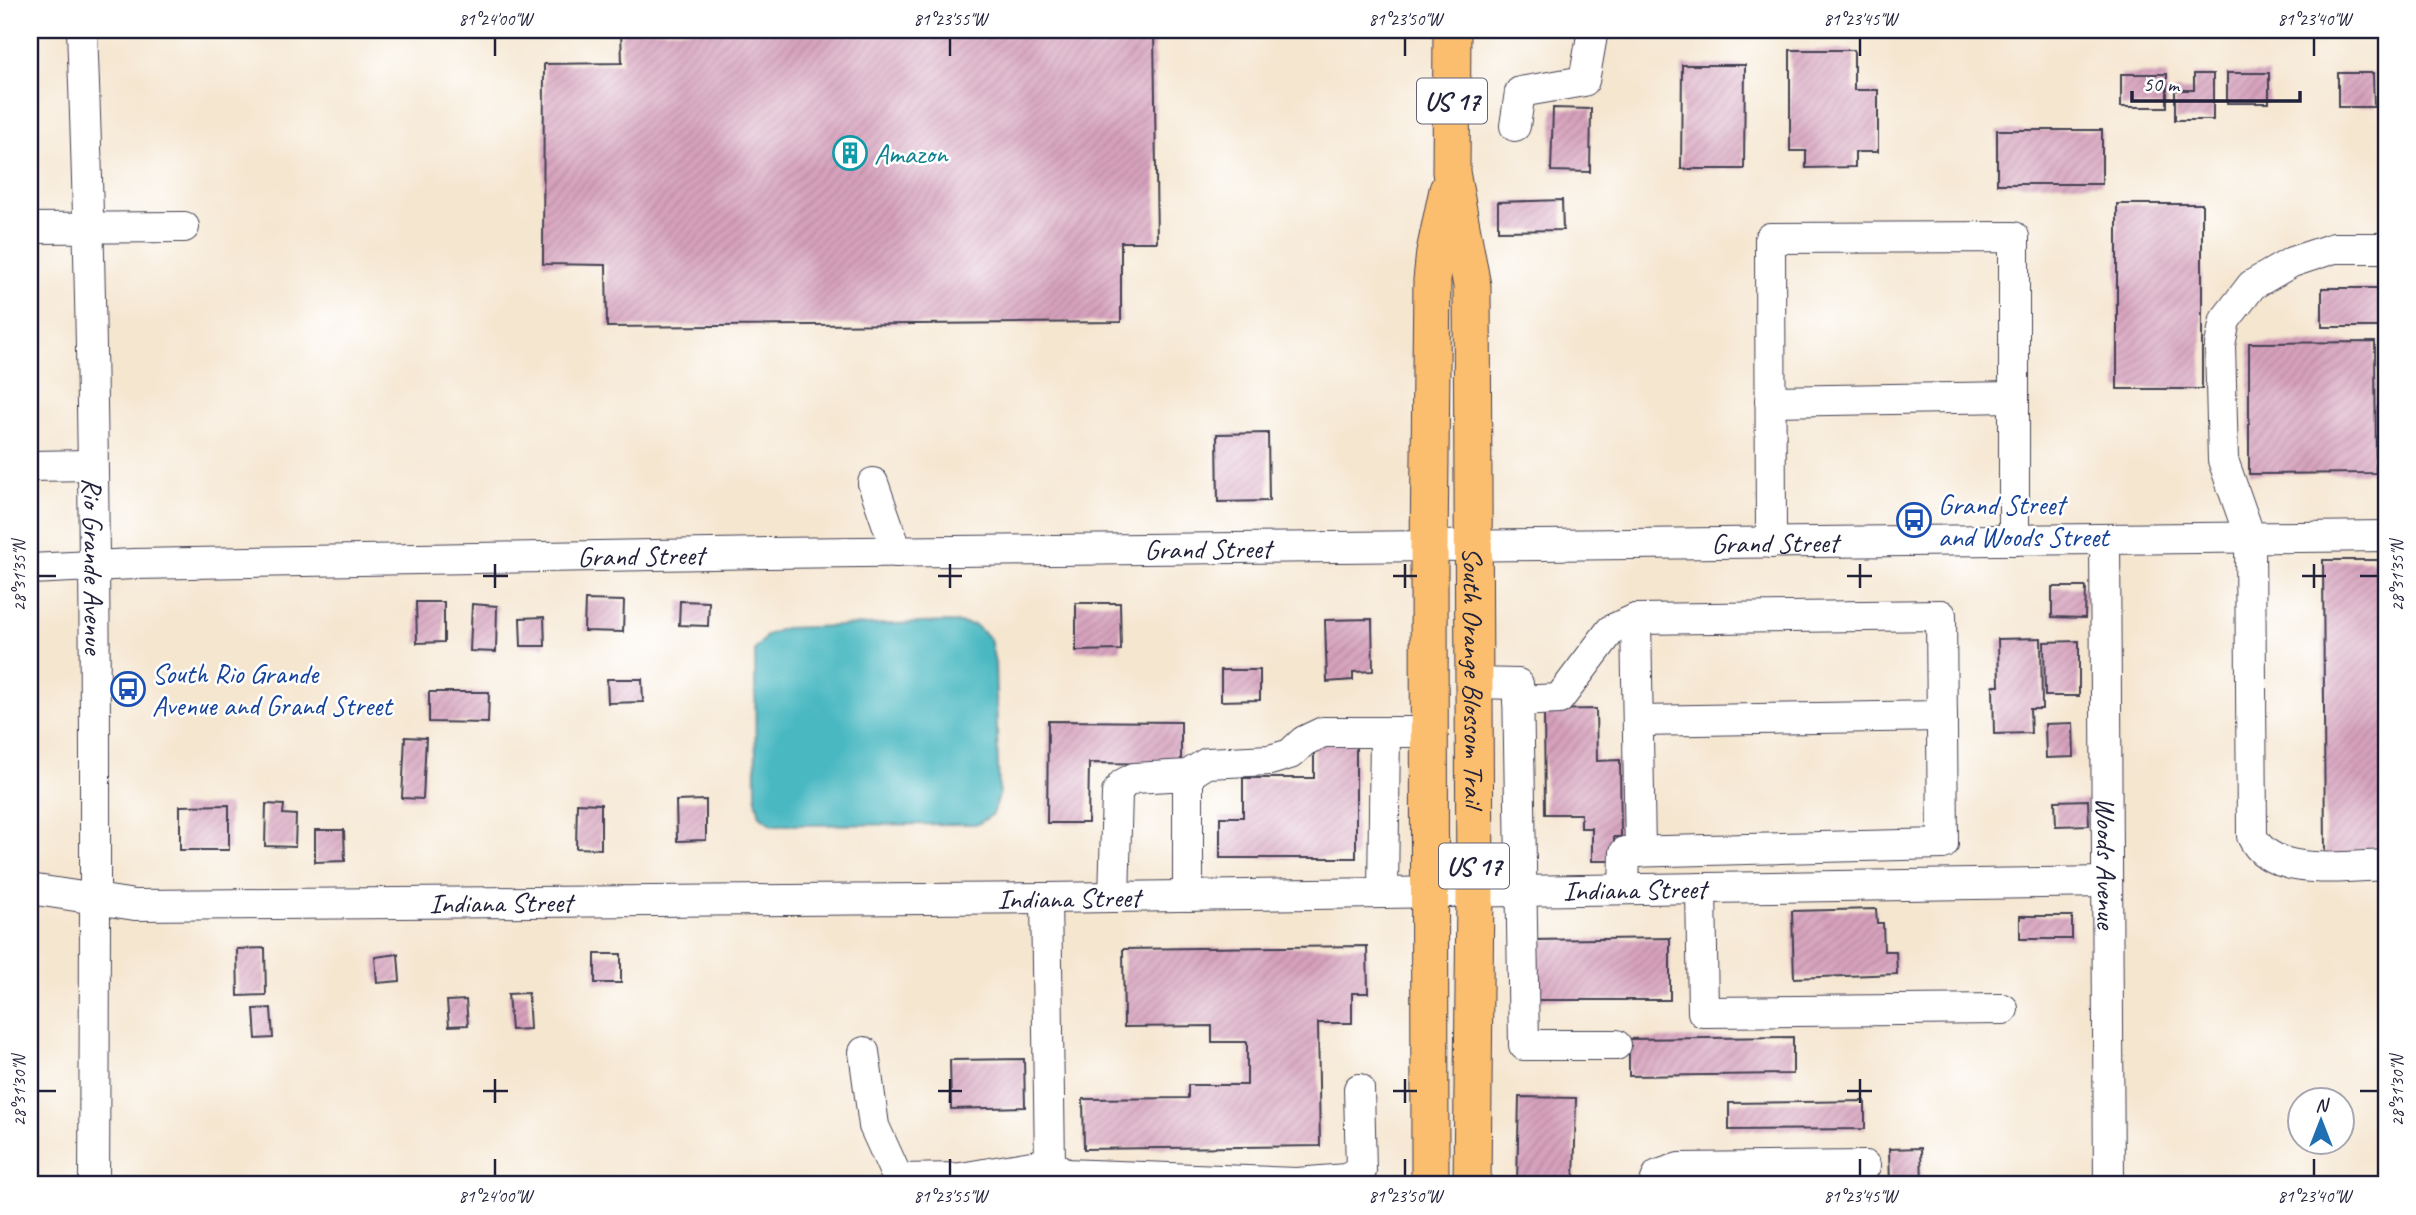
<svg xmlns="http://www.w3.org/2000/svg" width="2416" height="1215" viewBox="0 0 2416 1215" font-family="Caveat,sans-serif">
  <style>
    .water { fill: #49b8c1; stroke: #366d7e; stroke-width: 2 }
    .building { fill: url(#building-hatch) }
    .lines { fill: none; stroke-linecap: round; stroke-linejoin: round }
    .minor-casing { stroke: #423f51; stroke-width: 32 }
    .major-casing { stroke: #423f51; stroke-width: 39 }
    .minor { stroke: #fff; stroke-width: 30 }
    .major { stroke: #fbbd6e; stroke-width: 37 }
    .ticks { fill: none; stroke: #22223b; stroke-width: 2.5 }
    .labels { text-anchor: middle; stroke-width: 5; stroke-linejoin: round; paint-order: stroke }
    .shield { fill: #fff; stroke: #646476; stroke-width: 2 }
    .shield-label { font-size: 26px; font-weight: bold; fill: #22223b }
    .culture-label { font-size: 28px; fill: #0d838f; stroke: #fff; text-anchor: start }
    .transit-label { font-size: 28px; fill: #164399; stroke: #fff; text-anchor: start }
    .street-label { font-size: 28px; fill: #22223b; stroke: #fff }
    .neatline { fill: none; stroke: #22223b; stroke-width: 2.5 }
    .ticks-label { font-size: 18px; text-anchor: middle; fill: #22223b }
  </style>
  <defs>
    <pattern id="building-hatch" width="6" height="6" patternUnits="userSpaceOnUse" patternTransform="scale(1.75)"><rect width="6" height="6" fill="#d6a1bc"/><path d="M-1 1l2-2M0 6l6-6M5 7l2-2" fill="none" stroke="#b78aa2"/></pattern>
  </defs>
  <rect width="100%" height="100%" fill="#fff"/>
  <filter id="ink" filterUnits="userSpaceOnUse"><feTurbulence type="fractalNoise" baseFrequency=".0143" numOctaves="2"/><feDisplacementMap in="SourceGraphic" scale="14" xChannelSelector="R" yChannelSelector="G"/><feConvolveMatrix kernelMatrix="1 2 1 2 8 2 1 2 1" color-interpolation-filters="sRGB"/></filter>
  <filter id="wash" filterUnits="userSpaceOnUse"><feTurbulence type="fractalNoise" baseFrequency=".00686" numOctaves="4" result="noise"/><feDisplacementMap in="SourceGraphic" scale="28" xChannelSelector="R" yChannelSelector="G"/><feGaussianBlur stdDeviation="1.57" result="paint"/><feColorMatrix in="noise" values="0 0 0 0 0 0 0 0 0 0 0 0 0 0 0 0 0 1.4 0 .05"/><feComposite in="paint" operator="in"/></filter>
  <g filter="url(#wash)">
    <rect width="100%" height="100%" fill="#f5e6d0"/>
    <polygon class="water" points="948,622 975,625 990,639 995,663 999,796 993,814 978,824 772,825 760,816 756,799 755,650 767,635 784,628"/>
    <g id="blocks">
      <g class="building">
        <polygon points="621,30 1154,30 1157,242 1121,242 1121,322 607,327 606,265 543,264 544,64 622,63"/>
        <polygon points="1790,50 1854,50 1854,90 1878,90 1878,152 1855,152 1855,167 1806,168 1806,151 1790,151"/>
        <polygon points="1682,65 1745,65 1744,169 1681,169"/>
        <rect x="2227" y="73" width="42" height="30"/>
        <polygon points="2338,73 2373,73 2374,107 2338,107"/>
        <rect x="2121" y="74" width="46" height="33"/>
        <polygon points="2194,74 2213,74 2213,120 2175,120 2175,90 2194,90"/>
        <polygon points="1553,108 1591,109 1590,172 1551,171"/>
        <rect x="1997" y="130" width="105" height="54"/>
        <polygon points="1562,200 1563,230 1498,231 1498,202"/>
        <rect x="2117" y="204" width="85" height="185"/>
        <rect x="2322" y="288" width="64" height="39"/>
        <polygon points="2375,342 2376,473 2249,474 2249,343"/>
        <polygon points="1268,433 1269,501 1218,502 1217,434"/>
        <polygon points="2323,560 2386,560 2386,857 2325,857"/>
        <polygon points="2052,587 2086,587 2085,618 2052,617"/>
        <polygon points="585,600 624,601 623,632 584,631"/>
        <polygon points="680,601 709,602 708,626 679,625"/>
        <polygon points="416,602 444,602 444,642 417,643"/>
        <polygon points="1076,603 1120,603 1121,650 1076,651"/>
        <polygon points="472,604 497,606 496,652 470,651"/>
        <polygon points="544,617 545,646 521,646 520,618"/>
        <polygon points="1372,619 1373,671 1353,672 1353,680 1327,682 1325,620"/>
        <polygon points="2041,638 2042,709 2030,709 2031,733 1994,734 1993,686 1999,686 1998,639"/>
        <polygon points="2079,641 2079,696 2045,696 2044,642"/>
        <polygon points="1221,670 1260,670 1260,700 1221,701"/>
        <polygon points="607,679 642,679 643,702 608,703"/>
        <polygon points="429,692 489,692 488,723 429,722"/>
        <polygon points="1596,709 1597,761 1620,760 1621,837 1614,837 1615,861 1592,861 1592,828 1581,828 1581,814 1545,814 1544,710"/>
        <polygon points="1048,721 1181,722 1181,764 1089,763 1088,823 1047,823"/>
        <polygon points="2073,723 2074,757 2046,758 2045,724"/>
        <polygon points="405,737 426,738 423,799 402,798"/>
        <polygon points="1314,743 1356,743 1356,858 1220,858 1220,817 1243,817 1243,778 1314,778"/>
        <polygon points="706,800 706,840 677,841 676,801"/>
        <polygon points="2088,800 2089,825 2056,826 2055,801"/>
        <polygon points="577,803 601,804 601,849 576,848"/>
        <polygon points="266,804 284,805 283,814 296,815 295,847 265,846"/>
        <polygon points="229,805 229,850 180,850 180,806"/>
        <polygon points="315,830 344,830 345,861 315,862"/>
        <polygon points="1876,909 1877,923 1883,923 1884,951 1896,951 1897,974 1794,978 1792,911"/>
        <rect x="2020" y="916" width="52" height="23"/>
        <polygon points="1670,938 1670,1000 1538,1000 1530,940"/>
        <polygon points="1367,946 1368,993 1352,993 1352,1023 1318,1023 1320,1146 1084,1149 1083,1099 1188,1098 1188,1085 1247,1085 1247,1042 1212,1042 1212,1026 1124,1027 1123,949"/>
        <polygon points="265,948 266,995 238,996 237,949"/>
        <polygon points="398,954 400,981 377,983 375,957"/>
        <rect x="595" y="954" width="26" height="29"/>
        <polygon points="528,993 530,1029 511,1030 508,994"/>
        <polygon points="466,1000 468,1025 449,1026 447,1001"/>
        <polygon points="271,1008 273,1038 256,1039 254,1009"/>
        <polygon points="1793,1037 1793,1074 1629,1076 1629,1039"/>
        <polygon points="1024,1059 1025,1107 951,1109 950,1060"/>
        <polygon points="1519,1097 1576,1098 1574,1185 1517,1184"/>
        <polygon points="1865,1101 1865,1129 1729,1130 1729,1103"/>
        <polygon points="1921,1148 1922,1185 1890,1185 1889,1149"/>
      </g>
    </g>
  </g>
  <g filter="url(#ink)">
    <use href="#blocks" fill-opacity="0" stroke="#423f51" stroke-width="2"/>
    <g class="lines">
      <g class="minor-casing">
        <g id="minor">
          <path id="s1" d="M82,30C97,415 96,800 94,1185"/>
          <polyline points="1515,126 1520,92 1584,81 1593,30"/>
          <polyline points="30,228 184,227"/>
          <path d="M2386,248H2334L2292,262L2252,285L2225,320L2220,345L2223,460L2250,537L2252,836C2271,879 2347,866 2386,865"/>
          <polyline points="1770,401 2014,397"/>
          <polyline points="30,466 91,465"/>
          <polyline points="873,483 897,552"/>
          <path id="s2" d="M2105,539L2109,1185"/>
          <polyline points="1771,543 1770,238 2014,237 2014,540"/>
          <path id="s3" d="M30,569L134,564L767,553L2386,536"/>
          <polyline points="1636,619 1640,852"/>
          <polyline points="1473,683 1518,684 1524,1045 1616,1045"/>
          <polyline points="1518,701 1559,699 1611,630 1636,619 1941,615 1943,844 1625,852 1624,889"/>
          <polyline points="1638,721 1942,716"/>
          <polyline points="1188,775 1188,896"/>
          <polyline points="1701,888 1703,1012 2003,1009"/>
          <path id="s4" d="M30,889L135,905L1046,898L2107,882"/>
          <polyline points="1383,893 1385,732"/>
          <polyline points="1114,897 1117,793 1123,784 1134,778 1188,775 1207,763 1270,760 1290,754 1304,741 1323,732 1429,732"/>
          <polyline points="1046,898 1050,1163 1065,1174 1297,1183 1346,1179 1361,1171 1359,1089"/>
          <polyline points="864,1052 874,1126 898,1179 961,1178 1050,1163"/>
          <polyline points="1654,1185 1658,1175 1679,1168 1865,1166"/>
        </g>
      </g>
      <g class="major-casing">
        <g id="major">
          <path id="s5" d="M1452,30L1451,172L1472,286L1475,891L1472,1185"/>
          <polyline points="1430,1185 1429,546 1432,280 1435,252 1448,190"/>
        </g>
      </g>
      <use href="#minor" class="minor"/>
      <use href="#major" class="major"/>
    </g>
  </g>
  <path class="ticks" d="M495,38V56M950,38V56M1405,38V56M1860,38V56M2314,38V56M495,564V588M950,564V588M1405,564V588M1860,564V588M2314,564V588M38,576H56M483,576H508M938,576H962M1393,576H1417M1847,576H1872M2302,576H2326M2360,576H2378M495,1079V1103M950,1079V1103M1405,1079V1103M1860,1079V1103M38,1091H56M483,1091H508M938,1091H962M1393,1091H1417M1847,1091H1872M2360,1091H2378M495,1159V1176M950,1159V1176M1405,1159V1176M1860,1159V1176M2314,1159V1176"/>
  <defs>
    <g id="building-ring" transform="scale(1.75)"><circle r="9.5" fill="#fff" stroke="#0f9aa8" stroke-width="1.5"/><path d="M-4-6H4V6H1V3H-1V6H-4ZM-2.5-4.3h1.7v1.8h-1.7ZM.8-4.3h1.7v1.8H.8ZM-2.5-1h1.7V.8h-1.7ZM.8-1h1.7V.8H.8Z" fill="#0f9aa8"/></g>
    <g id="bus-ring" transform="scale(1.75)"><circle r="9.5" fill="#fff" stroke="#1a4fb4" stroke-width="1.5"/><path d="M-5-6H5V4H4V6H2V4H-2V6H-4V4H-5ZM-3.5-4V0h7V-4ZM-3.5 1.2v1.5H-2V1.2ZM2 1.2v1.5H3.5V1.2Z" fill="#1a4fb4"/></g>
  </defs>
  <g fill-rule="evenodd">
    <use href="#building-ring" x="850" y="153"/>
    <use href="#bus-ring" x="1914" y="520"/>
    <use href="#bus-ring" x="128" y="689"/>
  </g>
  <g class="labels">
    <g class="shield">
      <rect x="1417" y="78.5" width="70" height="45" rx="5"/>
      <rect x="1439" y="843.5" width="70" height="45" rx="5"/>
    </g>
    <g class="shield-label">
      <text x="1452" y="110">US 17</text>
      <text x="1474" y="875">US 17</text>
    </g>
    <g class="culture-label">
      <text x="874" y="163">Amazon</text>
    </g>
    <g class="transit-label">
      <text x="1938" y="514">Grand Street<tspan x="1938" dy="32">and Woods Street</tspan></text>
      <text x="152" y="683">South Rio Grande<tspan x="152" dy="32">Avenue and Grand Street</tspan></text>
    </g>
    <g class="street-label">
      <text dy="10" stroke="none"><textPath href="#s3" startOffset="1745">Grand Street</textPath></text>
      <text dy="10" stroke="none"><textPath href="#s3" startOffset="1178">Grand Street</textPath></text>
      <text dy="10" stroke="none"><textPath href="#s3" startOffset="611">Grand Street</textPath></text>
      <text dy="10" stroke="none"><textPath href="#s1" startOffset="536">Rio Grande Avenue</textPath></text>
      <text dy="10" stroke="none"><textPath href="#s5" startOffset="649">South Orange Blossom Trail</textPath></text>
      <text dy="10" stroke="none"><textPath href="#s2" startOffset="324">Woods Avenue</textPath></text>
      <text dy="10" stroke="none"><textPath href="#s4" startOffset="1606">Indiana Street</textPath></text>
      <text dy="10" stroke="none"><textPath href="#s4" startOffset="1040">Indiana Street</textPath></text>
      <text dy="10" stroke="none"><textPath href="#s4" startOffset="472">Indiana Street</textPath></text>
    </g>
  </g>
  <rect width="2416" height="1215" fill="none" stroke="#fff" stroke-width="77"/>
  <g transform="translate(2321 1121)"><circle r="33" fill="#ffffff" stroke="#a7a7b1" stroke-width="2"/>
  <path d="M0-5L12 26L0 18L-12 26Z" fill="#1f6fb2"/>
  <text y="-10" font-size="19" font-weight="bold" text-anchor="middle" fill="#22223b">N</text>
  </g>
  <path d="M2132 91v10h168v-10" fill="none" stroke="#22223b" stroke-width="3.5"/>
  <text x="2143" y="91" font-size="21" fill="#22223b" stroke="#ffffff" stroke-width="5" paint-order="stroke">50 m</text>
  <rect x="38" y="38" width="2340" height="1138" class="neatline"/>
  <g class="ticks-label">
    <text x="495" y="25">81°24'00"W</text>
    <text x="950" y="25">81°23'55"W</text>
    <text x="1405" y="25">81°23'50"W</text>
    <text x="1860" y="25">81°23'45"W</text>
    <text x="2314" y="25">81°23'40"W</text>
    <text transform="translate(19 576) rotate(-90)" y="6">28°31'35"N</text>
    <text transform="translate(2397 576) rotate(-90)" y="6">28°31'35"N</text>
    <text transform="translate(19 1091) rotate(-90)" y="6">28°31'30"N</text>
    <text transform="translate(2397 1091) rotate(-90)" y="6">28°31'30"N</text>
    <text x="495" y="1202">81°24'00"W</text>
    <text x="950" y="1202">81°23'55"W</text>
    <text x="1405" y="1202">81°23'50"W</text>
    <text x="1860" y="1202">81°23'45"W</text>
    <text x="2314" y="1202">81°23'40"W</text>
  </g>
</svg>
